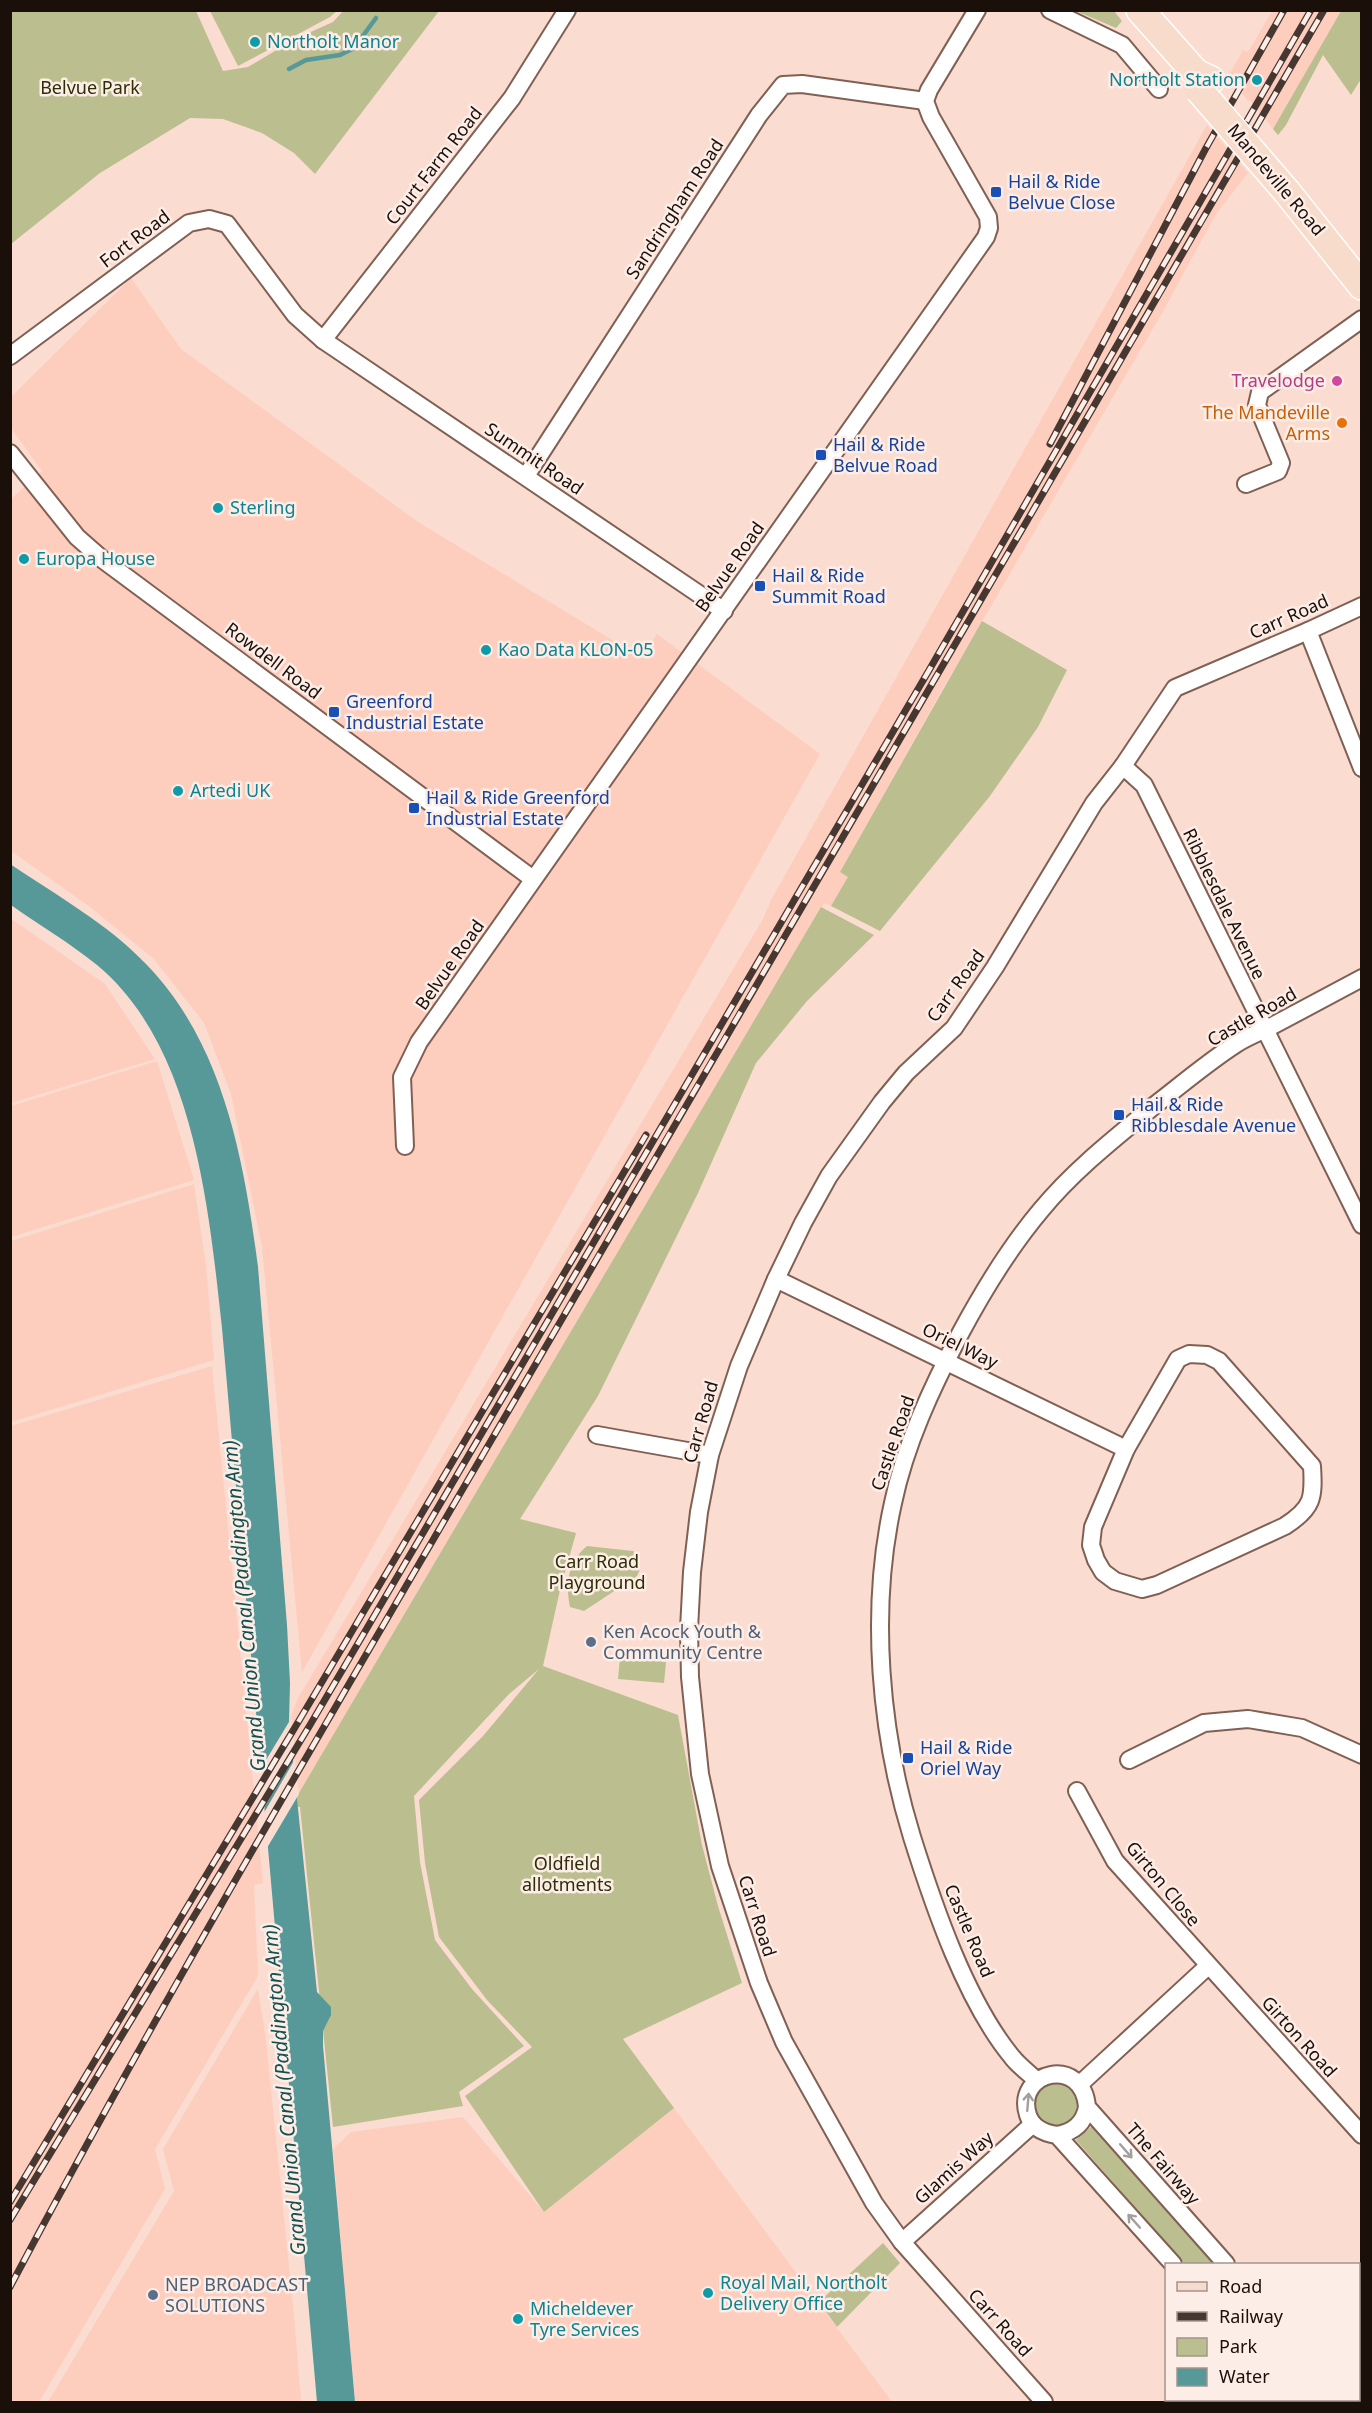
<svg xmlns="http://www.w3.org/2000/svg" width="1372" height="2413" viewBox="0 0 1372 2413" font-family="'Noto Sans',sans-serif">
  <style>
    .built { fill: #fdcebe }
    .green { fill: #bbbe8f }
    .water { fill: #579999 }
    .pier { fill: #fbdcd1 }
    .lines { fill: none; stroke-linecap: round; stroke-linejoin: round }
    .stream { stroke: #579999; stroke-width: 4.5 }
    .street-casing { stroke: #816054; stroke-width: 20 }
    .primary-casing { stroke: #fff; stroke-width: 30 }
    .street { stroke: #fff; stroke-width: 16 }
    .primary { stroke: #f7dccb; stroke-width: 27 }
    .rail-casing { stroke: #473731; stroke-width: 7 }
    .rail { stroke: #fdede7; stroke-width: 4.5; stroke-dasharray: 14; stroke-linecap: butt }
    .primary-bridge-casing { stroke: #fff; stroke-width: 30; stroke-linecap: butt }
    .primary-bridge { stroke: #f7dccb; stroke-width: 27 }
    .oneway { stroke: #a49f9d }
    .culture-dot { fill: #0f9aa8; stroke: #fdede7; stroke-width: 2 }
    .transit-dot { fill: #1a4fb4; stroke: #fdede7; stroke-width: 2 }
    .hotel-dot { fill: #d1479c; stroke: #fdede7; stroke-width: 2 }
    .food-dot { fill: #e8710a; stroke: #fdede7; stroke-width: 2 }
    .service-dot { fill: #5c6f8a; stroke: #fdede7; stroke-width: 2 }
    .labels { text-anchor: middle; stroke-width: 5; stroke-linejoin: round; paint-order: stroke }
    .culture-label { font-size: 18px; fill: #0d838f; stroke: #fdede7; text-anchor: start }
    .park-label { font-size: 18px; fill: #2d2e05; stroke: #fdede7 }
    .street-label { font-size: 18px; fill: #1b0f0a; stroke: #fdede7 }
    .transit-label { font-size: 18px; fill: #164399; stroke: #fdede7; text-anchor: start }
    .hotel-label { font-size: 18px; fill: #b23c85; stroke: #fdede7; text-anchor: end }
    .food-label { font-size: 18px; fill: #c56008; stroke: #fdede7; text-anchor: end }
    .service-label { font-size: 18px; fill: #4e5e75; stroke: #fdede7; text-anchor: start }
    .water-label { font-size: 20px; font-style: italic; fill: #155051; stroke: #fdede7 }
  </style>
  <rect width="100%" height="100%" fill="#fbdcd1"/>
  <g class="built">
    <polygon points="1272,11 1341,11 1273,129 1250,100 1248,101 1237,87 1238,86 1229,75 1243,50 1248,52"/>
    <polygon points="1207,125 1248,173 1216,214 1162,313 946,683 840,872 849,877 831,906 824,903 296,1798 289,1722 297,1700 763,919 771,900"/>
    <polygon points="131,278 181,349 418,522 642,658 657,634 820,754 302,1672 262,1247 231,1094 204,1023 154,959 90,907 11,851 11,499 42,471 11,428 11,397"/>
    <polygon points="10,918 105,984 155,1059 11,1103"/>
    <polygon points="157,1061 194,1180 11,1237 11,1106"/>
    <polygon points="194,1184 206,1266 214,1360 11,1422 11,1241"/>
    <polygon points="212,1366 263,1883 254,1885 258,1976 155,2149 165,2189 39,2402 11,2402 11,1426"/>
    <polygon points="258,1989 266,2041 294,2316 301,2402 48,2402 174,2191 163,2149"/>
    <polygon points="674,2108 892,2402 355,2402 333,2149 351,2132 463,2117 544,2212"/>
  </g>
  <g class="green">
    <polygon points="11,11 196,11 223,71 248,67 295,39 333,22 343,11 439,11 315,174 294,153 262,133 223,119 190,118 100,173 11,244"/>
    <polygon points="210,11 337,11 330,17 238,66"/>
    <polygon points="1076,11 1114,11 1122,21 1116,28"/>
    <polygon points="1341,11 1361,11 1361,79 1351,95 1323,55 1286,125 1278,135 1273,129"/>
    <polygon points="982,621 1067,670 1038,727 990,796 880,931 831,906 848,877 840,872"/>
    <polygon points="821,907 874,935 807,1001 756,1063 698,1193 598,1396 520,1519 576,1533 560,1590 543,1666 678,1715 702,1845 718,1906 742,1983 623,2039 674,2108 544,2212 465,2096 532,2047 487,2000 439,1937 425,1863 419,1800 483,1736 539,1669 509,1694 414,1796 420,1862 435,1940 472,1989 524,2046 459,2092 463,2106 333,2127 300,1807 296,1807 296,1798"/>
    <path d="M587,1546L633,1551L638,1555L640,1569L637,1576L584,1611L570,1607C565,1583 568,1562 587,1546Z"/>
    <polygon points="620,1658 666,1662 664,1683 618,1679"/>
    <circle cx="1056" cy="2104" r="21"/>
    <polygon points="1092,2126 1212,2263 1210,2264 1185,2264 1076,2140"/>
    <polygon points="883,2243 900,2263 837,2327 819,2302"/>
  </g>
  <path class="water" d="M10,864C56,895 108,924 146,964C224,1044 244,1161 258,1267L287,1625L290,1683L289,1722L317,1992L331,2007V2015L323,2031V2046L355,2402H317L222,1328C209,1211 195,1046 97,965C70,943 39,925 11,905Z"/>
  <g class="pier">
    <polygon points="292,1717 295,1755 261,1813 257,1775"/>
    <polygon points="295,1759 299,1794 264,1853 261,1818"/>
  </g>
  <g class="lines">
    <polyline class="stream" points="289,69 306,60 340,55 354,48 376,18"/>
    <g class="street-casing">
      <g id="street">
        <polyline points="1050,10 1122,45 1159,89"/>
        <polyline points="323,340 512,98 567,10"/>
        <polyline points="10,356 189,223 209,219 227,224 295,315 323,340 724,611"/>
        <polyline points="10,453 77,537 102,559 533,879"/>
        <polyline points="526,476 759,115 783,85 802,84 925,101"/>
        <polyline points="1246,484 1278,471 1281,463 1257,405 1260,392 1362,319"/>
        <polyline points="1308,631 1362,768"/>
        <polyline points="1123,766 1144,785 1362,1225"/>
        <polyline points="405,1146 402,1077 419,1042 986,237 989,228 988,217 931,117 925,101 929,90 977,10"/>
        <polyline points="776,1279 1126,1449"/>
        <path d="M1189,1354L1207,1355L1219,1361L1312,1466C1314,1498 1313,1508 1285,1526L1157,1585L1142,1589L1115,1581L1103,1572L1096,1560L1091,1545L1093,1527L1126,1449L1178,1359Z"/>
        <polyline points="597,1435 710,1455"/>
        <polyline points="1129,1760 1204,1723 1248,1719 1302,1728 1362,1755"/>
        <polyline points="1077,1791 1115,1861 1362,2135"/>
        <path d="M1037,2081C1029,2073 1019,2066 1012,2057C966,2001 934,1907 912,1837C880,1733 869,1611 893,1503C905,1445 932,1387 960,1334C983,1291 1009,1248 1041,1210C1074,1170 1115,1138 1155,1105C1181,1085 1208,1062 1236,1044C1247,1037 1260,1032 1272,1026C1302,1010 1332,994 1362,978"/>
        <polyline points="1080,2084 1208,1966"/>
        <path d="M1057,2135C1073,2132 1084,2124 1087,2107"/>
        <polyline points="902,2242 1033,2124"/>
        <path d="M1173,2264L1057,2135C1044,2133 1032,2128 1028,2115C1014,2071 1083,2055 1087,2107L1226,2264"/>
        <polyline points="1293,2400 1296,2402"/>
        <polyline points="1344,2400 1347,2402"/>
        <polyline points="1044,2402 902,2242 874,2203 784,2042 759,1983 720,1866 700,1774 690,1677 689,1629 692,1572 699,1512 710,1455 739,1366 776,1279 803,1223 829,1176 882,1102 906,1073 954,1028 995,967 1094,803 1123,766 1175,688 1308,631 1362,606"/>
      </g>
    </g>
    <g class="primary-casing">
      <g id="primary">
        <polyline points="1140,10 1196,73 1211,80"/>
        <polyline points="1287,192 1362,286"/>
      </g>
    </g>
    <use href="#street" class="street"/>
    <use href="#primary" class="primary"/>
    <g class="rail-casing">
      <g id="rail">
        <polyline points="1050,444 1206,148 1284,10"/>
        <polyline points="10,2202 300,1719 646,1135"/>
        <polyline points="10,2220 310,1725 530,1351 928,672 1311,10"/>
        <path d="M10,2287C171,1983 347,1688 520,1391C787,931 1057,471 1324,10"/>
      </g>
    </g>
    <use href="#rail" class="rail"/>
    <g class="primary-bridge-casing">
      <polyline id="primary-bridge" points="1199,90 1287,192"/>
    </g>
    <use href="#primary-bridge" class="primary-bridge"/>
  </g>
  <defs><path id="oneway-shaft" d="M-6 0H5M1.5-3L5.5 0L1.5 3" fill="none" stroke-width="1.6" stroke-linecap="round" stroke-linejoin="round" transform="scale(1.5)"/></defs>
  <g class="oneway">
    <use href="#oneway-shaft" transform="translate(1028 2102) rotate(-85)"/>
    <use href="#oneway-shaft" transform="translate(1126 2151) rotate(49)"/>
    <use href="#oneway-shaft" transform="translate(1134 2221) rotate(-132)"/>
  </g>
  <g class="culture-dot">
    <circle cx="255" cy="42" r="6"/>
    <circle cx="1257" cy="80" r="6"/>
    <circle cx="218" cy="508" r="6"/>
    <circle cx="24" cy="559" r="6"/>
    <circle cx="486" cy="650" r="6"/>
    <circle cx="178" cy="791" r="6"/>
    <circle cx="708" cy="2293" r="6"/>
    <circle cx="518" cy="2319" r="6"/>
  </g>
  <g class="transit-dot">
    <rect x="990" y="186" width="12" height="12" rx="3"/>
    <rect x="815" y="449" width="12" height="12" rx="3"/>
    <rect x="754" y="580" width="12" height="12" rx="3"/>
    <rect x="328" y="706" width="12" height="12" rx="3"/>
    <rect x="408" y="802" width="12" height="12" rx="3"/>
    <rect x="1113" y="1109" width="12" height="12" rx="3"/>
    <rect x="902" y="1752" width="12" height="12" rx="3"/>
  </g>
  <circle class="hotel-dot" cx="1337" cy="381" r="6"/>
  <circle class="food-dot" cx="1342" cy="423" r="6"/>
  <g class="service-dot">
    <circle cx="591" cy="1642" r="6"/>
    <circle cx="153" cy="2295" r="6"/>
  </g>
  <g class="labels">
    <g class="culture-label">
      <text x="267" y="48">Northolt Manor</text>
      <text x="1245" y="86" text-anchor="end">Northolt Station</text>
      <text x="230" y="514">Sterling</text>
      <text x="36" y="565">Europa House</text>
      <text x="498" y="656">Kao Data KLON-05</text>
      <text x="190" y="797">Artedi UK</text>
      <text x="720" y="2289">Royal Mail, Northolt<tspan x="720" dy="21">Delivery Office</tspan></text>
      <text x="530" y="2315">Micheldever<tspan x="530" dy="21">Tyre Services</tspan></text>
    </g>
    <g class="park-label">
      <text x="90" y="94">Belvue Park</text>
      <text x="597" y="1568">Carr Road<tspan x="597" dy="21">Playground</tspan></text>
      <text x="567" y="1870">Oldfield<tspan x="567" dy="21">allotments</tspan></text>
    </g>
    <g class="street-label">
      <text transform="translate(434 166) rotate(-52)" y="6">Court Farm Road</text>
      <text transform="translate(1276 180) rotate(50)" y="6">Mandeville Road</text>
      <text transform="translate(675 209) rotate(-57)" y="6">Sandringham Road</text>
      <text transform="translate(135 239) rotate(-37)" y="6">Fort Road</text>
      <text transform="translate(534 459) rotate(34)" y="6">Summit Road</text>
      <text transform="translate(730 567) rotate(-55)" y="6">Belvue Road</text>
      <text transform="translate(1289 617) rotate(-24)" y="6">Carr Road</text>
      <text transform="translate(273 661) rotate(37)" y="6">Rowdell Road</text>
      <text transform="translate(1224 904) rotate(64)" y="6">Ribblesdale Avenue</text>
      <text transform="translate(450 965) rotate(-55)" y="6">Belvue Road</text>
      <text transform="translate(956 986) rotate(-54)" y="6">Carr Road</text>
      <text transform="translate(1252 1017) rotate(-30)" y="6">Castle Road</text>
      <text transform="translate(960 1346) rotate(26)" y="6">Oriel Way</text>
      <text transform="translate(701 1422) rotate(-74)" y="6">Carr Road</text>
      <text transform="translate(893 1443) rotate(-71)" y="6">Castle Road</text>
      <text transform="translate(1163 1884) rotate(50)" y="6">Girton Close</text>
      <text transform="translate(757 1916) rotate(72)" y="6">Carr Road</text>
      <text transform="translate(969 1931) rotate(67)" y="6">Castle Road</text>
      <text transform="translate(1299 2037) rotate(48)" y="6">Girton Road</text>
      <text transform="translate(1163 2164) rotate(49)" y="6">The Fairway</text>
      <text transform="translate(954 2168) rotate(-42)" y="6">Glamis Way</text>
      <text transform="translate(1000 2323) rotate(48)" y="6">Carr Road</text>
    </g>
    <g class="transit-label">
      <text x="1008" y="188">Hail &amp; Ride<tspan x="1008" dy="21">Belvue Close</tspan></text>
      <text x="833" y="451">Hail &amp; Ride<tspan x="833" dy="21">Belvue Road</tspan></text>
      <text x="772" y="582">Hail &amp; Ride<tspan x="772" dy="21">Summit Road</tspan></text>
      <text x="346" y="708">Greenford<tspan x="346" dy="21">Industrial Estate</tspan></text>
      <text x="426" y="804">Hail &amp; Ride Greenford<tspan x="426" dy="21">Industrial Estate</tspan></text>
      <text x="1131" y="1111">Hail &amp; Ride<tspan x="1131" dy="21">Ribblesdale Avenue</tspan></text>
      <text x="920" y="1754">Hail &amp; Ride<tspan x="920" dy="21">Oriel Way</tspan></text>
    </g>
    <g class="hotel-label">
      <text x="1325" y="387">Travelodge</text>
    </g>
    <g class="food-label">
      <text x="1330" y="419">The Mandeville<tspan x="1330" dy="21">Arms</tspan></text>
    </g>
    <g class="service-label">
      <text x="603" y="1638">Ken Acock Youth &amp;<tspan x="603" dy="21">Community Centre</tspan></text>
      <text x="165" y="2291">NEP BROADCAST<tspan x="165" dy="21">SOLUTIONS</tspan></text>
    </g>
    <g class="water-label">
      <text transform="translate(244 1606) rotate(-95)" y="7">Grand Union Canal (Paddington Arm)</text>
      <text transform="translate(284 2090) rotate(-95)" y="7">Grand Union Canal (Paddington Arm)</text>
    </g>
  </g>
  <rect width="1372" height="2413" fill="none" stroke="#1b0f0a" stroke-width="24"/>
  <rect x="1165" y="2263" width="195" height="138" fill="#fdede7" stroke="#a3948f" stroke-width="1.5"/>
  <rect x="1177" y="2282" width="30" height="9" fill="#f7dccb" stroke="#a3948f" stroke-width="1.5"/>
  <text x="1219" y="2293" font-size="18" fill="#1b0f0a">Road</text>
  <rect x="1177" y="2312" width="30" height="9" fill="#473731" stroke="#a3948f" stroke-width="1.5"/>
  <text x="1219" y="2323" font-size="18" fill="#1b0f0a">Railway</text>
  <rect x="1177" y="2338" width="30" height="18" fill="#bbbe8f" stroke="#a3948f" stroke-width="1.5"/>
  <text x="1219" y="2353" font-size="18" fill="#1b0f0a">Park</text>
  <rect x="1177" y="2368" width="30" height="18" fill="#579999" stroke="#a3948f" stroke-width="1.5"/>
  <text x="1219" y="2383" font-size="18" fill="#1b0f0a">Water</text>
</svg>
